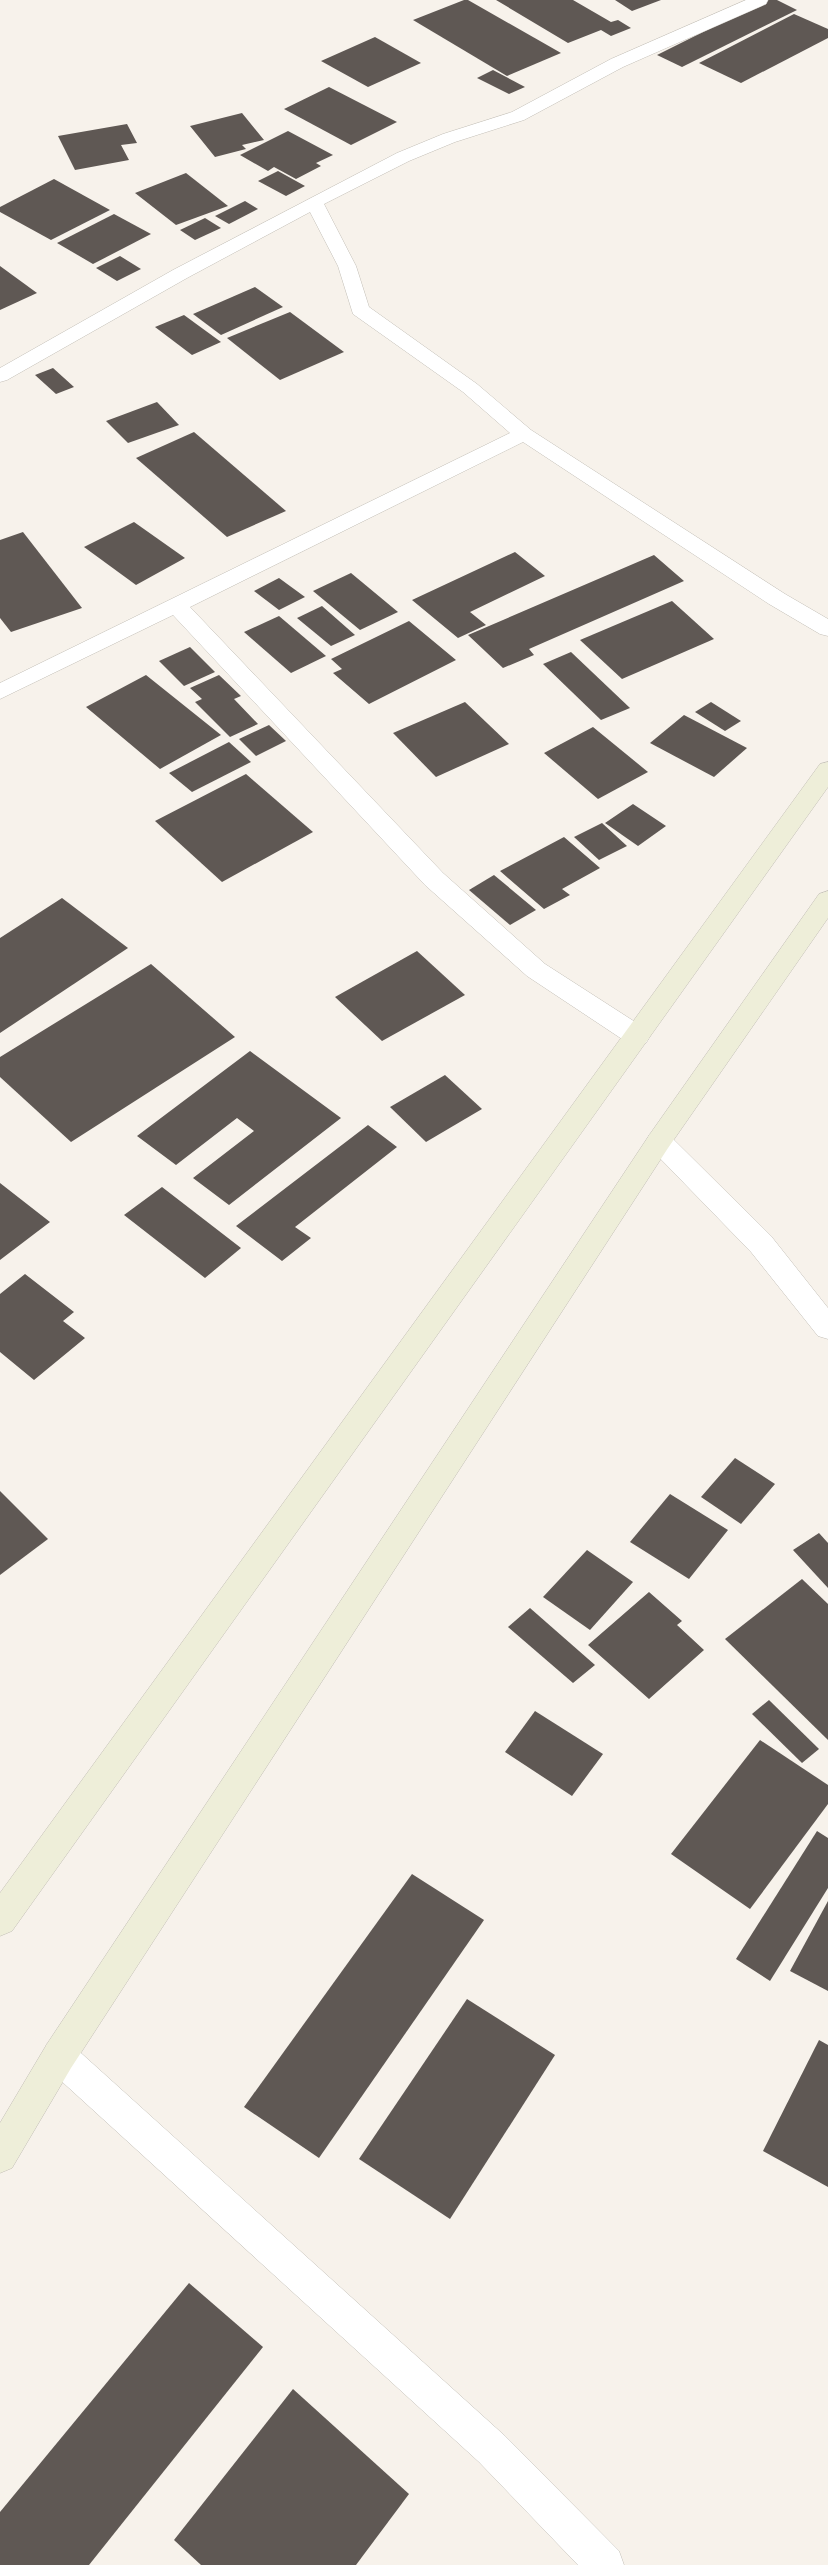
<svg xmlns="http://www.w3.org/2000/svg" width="828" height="2565" viewBox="0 0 828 2565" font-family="'Nunito Sans',sans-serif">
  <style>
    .building { fill: #5f5854 }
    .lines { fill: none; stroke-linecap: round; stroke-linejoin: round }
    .minor-casing { stroke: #c2beb6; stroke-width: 1 }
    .secondary-casing { stroke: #c2beb6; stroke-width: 1 }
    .minor { fill: #fff; fill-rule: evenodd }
    .secondary { fill: #eeeed9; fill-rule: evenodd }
  </style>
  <rect width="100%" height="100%" fill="#f7f2eb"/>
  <g class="building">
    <polygon points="464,0 468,0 561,53 507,76 413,20"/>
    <polygon points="496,0 573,0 611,22 618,20 631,28 611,36 601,30 568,43"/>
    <polygon points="615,0 661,0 632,11"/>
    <polygon points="767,0 777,0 797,10 682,67 657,55"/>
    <polygon points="794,14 828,29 828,38 741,83 699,63"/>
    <polygon points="375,37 421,63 368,87 321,61"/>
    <polygon points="493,70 525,87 509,94 477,78"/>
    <polygon points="329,87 397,122 351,145 284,109"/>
    <polygon points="242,113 264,140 242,145 246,149 215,157 190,126"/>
    <polygon points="127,124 137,143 121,145 129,160 75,170 58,136"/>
    <polygon points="288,131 333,155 316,163 321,166 296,179 274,167 268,171 240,155"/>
    <polygon points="278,171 305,186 286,196 258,181"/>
    <polygon points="186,173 228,206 176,225 135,193"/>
    <polygon points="54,179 110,210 51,240 0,212 0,207"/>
    <polygon points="245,201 258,209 229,224 215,216"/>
    <polygon points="114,214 151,234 93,264 57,243"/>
    <polygon points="205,218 221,228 195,240 180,230"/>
    <polygon points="120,256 141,269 117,281 96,268"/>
    <polygon points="0,266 37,293 0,310"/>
    <polygon points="255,287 283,307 221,335 193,314"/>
    <polygon points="290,312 344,352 280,380 227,338"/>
    <polygon points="184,315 221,342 192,355 155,327"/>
    <polygon points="53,368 74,387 56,394 35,375"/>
    <polygon points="157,402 179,425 128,443 106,421"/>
    <polygon points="194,432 286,511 227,537 136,458"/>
    <polygon points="134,522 185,558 136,585 84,547"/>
    <polygon points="23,532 82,608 11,632 0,618 0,540"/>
    <polygon points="515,552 545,576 470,612 486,625 458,638 412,600"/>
    <polygon points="654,555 684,581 529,649 534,655 503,668 468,635"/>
    <polygon points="351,573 398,612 360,630 313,591"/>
    <polygon points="279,578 305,597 279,610 254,591"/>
    <polygon points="672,601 714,639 622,679 580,640"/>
    <polygon points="322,606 355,635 331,646 297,618"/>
    <polygon points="279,616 326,656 291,673 244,632"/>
    <polygon points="409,621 456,660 369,704 333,673 342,669 331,659"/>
    <polygon points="190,647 215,672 184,686 159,661"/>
    <polygon points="571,652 630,708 601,720 543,664"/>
    <polygon points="146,675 221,735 160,769 86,707"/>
    <polygon points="219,675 241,696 234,699 258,724 230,737 195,702 202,699 190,688"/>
    <polygon points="465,702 509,744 436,777 393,733"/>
    <polygon points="711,702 741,721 725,731 695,712"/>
    <polygon points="684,715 747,748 714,777 650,743"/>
    <polygon points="269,725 286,741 256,756 239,739"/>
    <polygon points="593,727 648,772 598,799 544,753"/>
    <polygon points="229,742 251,762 192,792 169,773"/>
    <polygon points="246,774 313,832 222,882 155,821"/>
    <polygon points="633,804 666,826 638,846 605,823"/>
    <polygon points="602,823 627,846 599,860 574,837"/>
    <polygon points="564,837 600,868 562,889 570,895 544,909 500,871"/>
    <polygon points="494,875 536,910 510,925 469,890"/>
    <polygon points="62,898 128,948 0,1033 0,938"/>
    <polygon points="417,951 465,995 382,1041 335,997"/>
    <polygon points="151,964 235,1037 71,1142 0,1077 0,1057"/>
    <polygon points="250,1051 341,1118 229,1205 193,1178 254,1131 237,1118 176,1165 137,1136"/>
    <polygon points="445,1075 482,1109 426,1142 390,1107"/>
    <polygon points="368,1125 397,1147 295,1227 311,1238 282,1261 236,1226"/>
    <polygon points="0,1183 50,1222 0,1260"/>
    <polygon points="162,1187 241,1248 205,1278 124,1215"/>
    <polygon points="25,1274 74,1312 63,1321 85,1338 34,1380 0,1352 0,1294"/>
    <polygon points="735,1458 775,1484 741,1524 701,1497"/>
    <polygon points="0,1491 48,1539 0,1575"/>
    <polygon points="670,1494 728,1530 689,1579 630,1542"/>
    <polygon points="819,1533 828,1543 828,1588 793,1550"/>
    <polygon points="587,1550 633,1582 590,1630 543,1597"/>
    <polygon points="802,1579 828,1604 828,1740 725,1639"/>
    <polygon points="649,1592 682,1621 677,1625 704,1650 649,1699 588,1645"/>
    <polygon points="530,1608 595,1665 573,1683 508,1627"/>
    <polygon points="769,1700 819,1749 802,1763 752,1714"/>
    <polygon points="535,1711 603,1754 572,1796 505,1752"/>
    <polygon points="760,1740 828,1785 828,1804 750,1909 671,1854"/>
    <polygon points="817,1831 828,1838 828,1888 770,1981 736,1959"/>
    <polygon points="412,1874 484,1920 319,2158 244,2107"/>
    <polygon points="828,1901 828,1991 790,1971"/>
    <polygon points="467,1999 555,2055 450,2219 359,2159"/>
    <polygon points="819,2040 828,2045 828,2187 763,2151"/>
    <polygon points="189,2283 263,2347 89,2565 0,2565 0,2512"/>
    <polygon points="293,2389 409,2494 356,2565 201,2565 174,2540"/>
  </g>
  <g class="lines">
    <g class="minor-casing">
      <g id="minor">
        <polygon points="746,0 768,0 766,4 623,67 524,120 455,142 409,161 324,204 356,266 369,307 477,384 531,430 785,594 828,619 828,636 820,634 769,604 523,442 190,607 443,873 545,964 646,1029 650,1036 646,1043 637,1045 628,1043 527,976 425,885 173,615 0,699 0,683 510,433 463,392 353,314 338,266 310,212 187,278 7,380 0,382 0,368 173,270 397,153 443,134 512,112 611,59"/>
        <polygon points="659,1131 668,1134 771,1236 828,1308 828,1339 818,1336 751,1252 650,1148 646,1141 650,1134"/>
        <polygon points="59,2039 71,2044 505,2436 619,2551 624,2565 578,2565 479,2462 47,2068 42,2056 47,2044"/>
      </g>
    </g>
    <g class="secondary-casing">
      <g id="secondary">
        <polygon points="828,762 828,787 12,1931 0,1936 0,1893 820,764"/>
        <polygon points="828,891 828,918 668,1148 71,2068 12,2168 0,2173 0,2123 47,2044 650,1134 819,894"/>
      </g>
    </g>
    <use href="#minor" class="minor"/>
    <use href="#secondary" class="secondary"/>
  </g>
</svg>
